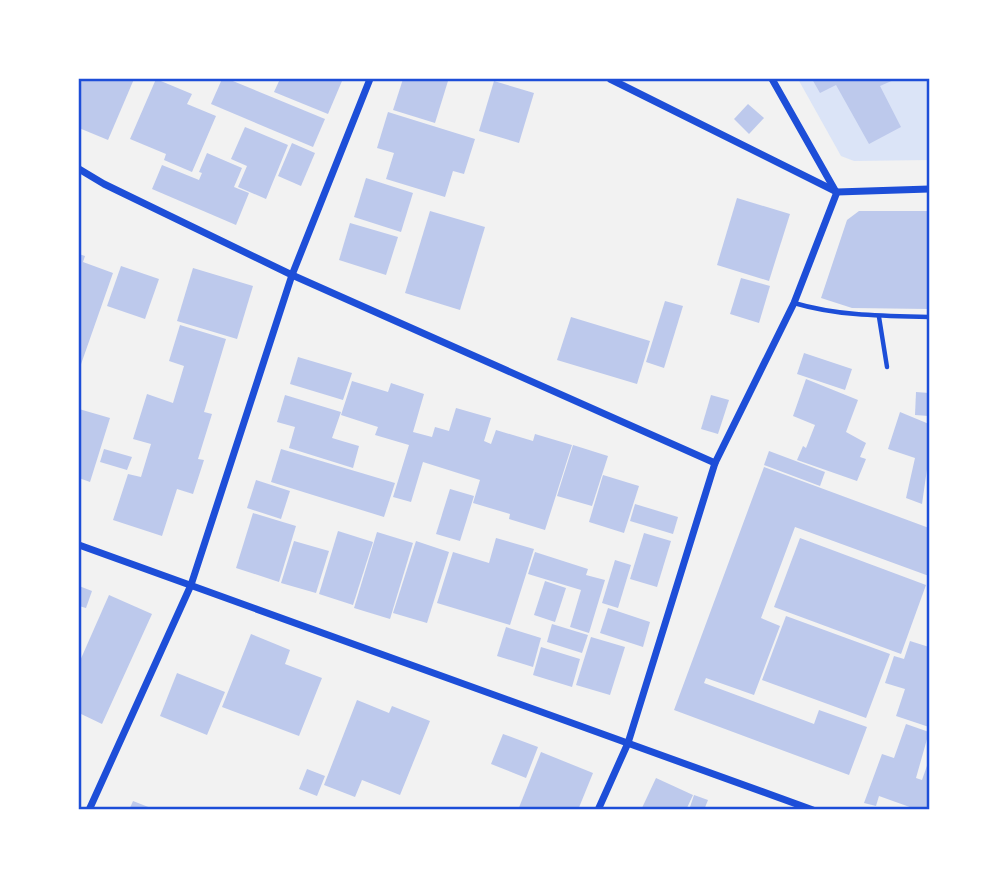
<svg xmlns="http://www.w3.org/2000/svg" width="1008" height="889" viewBox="0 0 1008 889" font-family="Spectral,serif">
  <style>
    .green { fill: #dbe4f7 }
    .building { fill: #bdc9ec }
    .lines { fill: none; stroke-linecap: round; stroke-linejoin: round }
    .service { stroke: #1d4ed8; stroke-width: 4.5 }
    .minor { stroke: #1d4ed8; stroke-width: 7 }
    .neatline { fill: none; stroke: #1d4ed8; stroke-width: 2.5 }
  </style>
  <rect width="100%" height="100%" fill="#f2f2f2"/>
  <polygon class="green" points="798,79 929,79 929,160 854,161 841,156"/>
  <g class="building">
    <polygon points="79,79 134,79 108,140 79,128"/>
    <polygon points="156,79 192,94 187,104 216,116 192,172 164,160 166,154 130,139"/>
    <polygon points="222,79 228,79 325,119 313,147 211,104"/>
    <polygon points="280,79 336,79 342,81 328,114 274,92"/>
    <polygon points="403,79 448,81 435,123 393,110"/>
    <polygon points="812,79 896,79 880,86 901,127 869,144 836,85 820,93"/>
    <polygon points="494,81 534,93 519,143 479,131"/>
    <polygon points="748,104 764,118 749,134 734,119"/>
    <polygon points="388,112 475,139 464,174 453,171 445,197 386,179 394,153 377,148"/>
    <polygon points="245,127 288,145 266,199 238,187 247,166 231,159"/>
    <polygon points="292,143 315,153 301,186 278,176"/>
    <polygon points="207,153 242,168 234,187 249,193 236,225 152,189 162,165 199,180 202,173 199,172"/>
    <polygon points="366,178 413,193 401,232 354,217"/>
    <polygon points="737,198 790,214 769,281 717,265"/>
    <polygon points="430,211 485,227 460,310 405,293"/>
    <polygon points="859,211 929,211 929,309 852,308 821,298 847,220"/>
    <polygon points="350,223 398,237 386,275 339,260"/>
    <polygon points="79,254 85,256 83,262 113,273 79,370"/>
    <polygon points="121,266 159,279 145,319 107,306"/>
    <polygon points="193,268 253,286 237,339 177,321"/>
    <polygon points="741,278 770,286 759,323 730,314"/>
    <polygon points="665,301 683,306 664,368 646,362"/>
    <polygon points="571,317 650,341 637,384 557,360"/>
    <polygon points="180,325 226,339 204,412 212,414 198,459 204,460 193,494 177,489 162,536 113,520 128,474 141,477 151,444 133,439 147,394 173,403 184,366 169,361"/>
    <polygon points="804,353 852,369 845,390 797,374"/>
    <polygon points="298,357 352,373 343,400 290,384"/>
    <polygon points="806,379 858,400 846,432 866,443 860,457 866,459 857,481 797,460 803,446 806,448 815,425 793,416"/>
    <polygon points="352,381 388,392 391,383 424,394 413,432 432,437 435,427 449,431 456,408 491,418 484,441 491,444 496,430 533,441 535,434 572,445 545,530 509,519 510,514 473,503 480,480 423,462 411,502 393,497 409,445 375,435 378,427 341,415"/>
    <polygon points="916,392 929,393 929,416 915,415"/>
    <polygon points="285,395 341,412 332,438 359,446 353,468 289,448 295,427 277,422"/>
    <polygon points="711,395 729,400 718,434 701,429"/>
    <polygon points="79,409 110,418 90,482 79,478"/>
    <polygon points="900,412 929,424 929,455 922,504 906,498 915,458 888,449"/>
    <polygon points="573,445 608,456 592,506 557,496"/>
    <polygon points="104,449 132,457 127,470 100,462"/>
    <polygon points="281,449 395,483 384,517 271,482"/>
    <polygon points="769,451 825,472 820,486 764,465"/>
    <polygon points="764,467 929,528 929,576 795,527 761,618 780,626 754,695 706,678 704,683 814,724 819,710 867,727 849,775 674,710"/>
    <polygon points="603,475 639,486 624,533 589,522"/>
    <polygon points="256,480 290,491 281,519 247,508"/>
    <polygon points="450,489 474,496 460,541 436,534"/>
    <polygon points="635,504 678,517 673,534 630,521"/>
    <polygon points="253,513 296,526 279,582 236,568"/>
    <polygon points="338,531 373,542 353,605 319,594"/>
    <polygon points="377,532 413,543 390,619 354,608"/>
    <polygon points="644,533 671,541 657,587 630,579"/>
    <polygon points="496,538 534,549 510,625 437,603 453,552 489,563"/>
    <polygon points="800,538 926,585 901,654 774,607"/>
    <polygon points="294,541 329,551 316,593 281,583"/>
    <polygon points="416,541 449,552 427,623 393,613"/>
    <polygon points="535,552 588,569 586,575 605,580 589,633 570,627 581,590 528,574"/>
    <polygon points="615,560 631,565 618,608 602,603"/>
    <polygon points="545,581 566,588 555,622 534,615"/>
    <polygon points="79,586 92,591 86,608 79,606"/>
    <polygon points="109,595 152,614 102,724 79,713 79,663"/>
    <polygon points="608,608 650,622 643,647 600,633"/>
    <polygon points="786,616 890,654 866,718 762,680"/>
    <polygon points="552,624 588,635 582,653 547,642"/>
    <polygon points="506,627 541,638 533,667 497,656"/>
    <polygon points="251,634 290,650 285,664 322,678 299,736 222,707"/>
    <polygon points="591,637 625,647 610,695 576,685"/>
    <polygon points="910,641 929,647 929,727 896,716 905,689 885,683 894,656 904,659"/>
    <polygon points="541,647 580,659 572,687 533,675"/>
    <polygon points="177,673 225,692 207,735 160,716"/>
    <polygon points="357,700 389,713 392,706 430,721 400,795 362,780 355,797 324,785"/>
    <polygon points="906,724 929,732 916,778 922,780 929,760 929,810 918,810 879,796 876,806 864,803 882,754 894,758"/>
    <polygon points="503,734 538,747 526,778 491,764"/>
    <polygon points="541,752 593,773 578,810 518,810"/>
    <polygon points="307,769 325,776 317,796 299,789"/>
    <polygon points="656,778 693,795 686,810 641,810"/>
    <polygon points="694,795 708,800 704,810 689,810"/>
    <polygon points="133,801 156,810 129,810"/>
  </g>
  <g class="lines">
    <g class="service">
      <path d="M794,303C838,316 883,316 929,317"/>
      <polyline points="879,317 887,367"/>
    </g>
    <g class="minor">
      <polyline points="610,79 837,192 929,189"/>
      <polyline points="772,79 836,192"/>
      <polyline points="79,169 104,184 292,275 715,463"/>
      <polyline points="79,545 813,810"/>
      <polyline points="89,810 191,585 292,275 370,79"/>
      <polyline points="598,810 628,743 715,463 794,303 837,192"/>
    </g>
  </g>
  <rect width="1008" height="889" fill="none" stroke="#ffffff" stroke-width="161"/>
  <rect x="80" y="80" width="848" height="728" class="neatline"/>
</svg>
